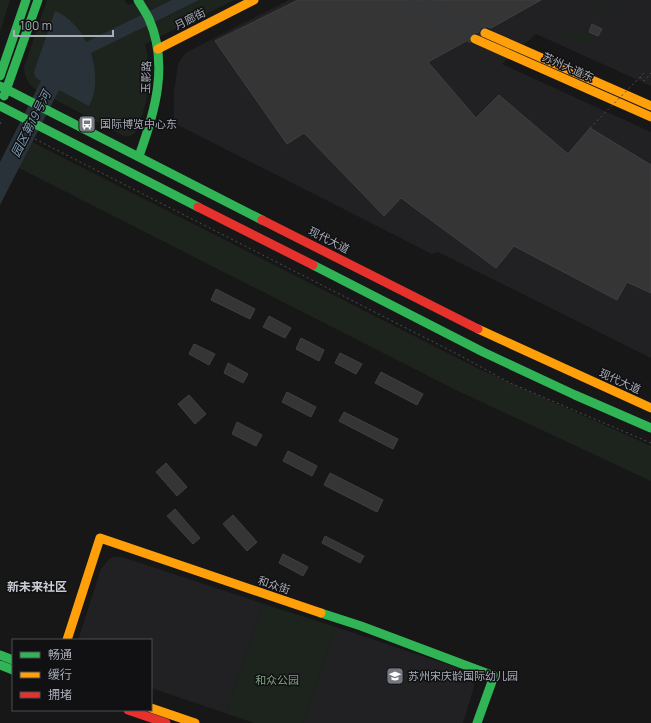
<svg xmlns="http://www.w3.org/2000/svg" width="651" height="723" viewBox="0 0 651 723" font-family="Manrope,'Noto Sans SC',sans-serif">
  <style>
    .built { fill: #212123 }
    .green { fill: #1d241e }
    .water { fill: #2a3239 }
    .building { fill: #353536; stroke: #3f4043 }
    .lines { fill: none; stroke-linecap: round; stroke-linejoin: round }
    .secondary-tunnel { stroke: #343537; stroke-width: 11; stroke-dasharray: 11 5.5; stroke-linecap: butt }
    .path { stroke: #4d4e52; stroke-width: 1; stroke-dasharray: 2 3; stroke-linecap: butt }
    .fast { stroke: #30b455; stroke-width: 9 }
    .slow { stroke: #ff9f0a; stroke-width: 9 }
    .jam { stroke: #e5322d; stroke-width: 9 }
    .path-bridge { stroke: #4d4e52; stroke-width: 1; stroke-dasharray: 2 3; stroke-linecap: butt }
    .labels { text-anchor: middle; stroke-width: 3; stroke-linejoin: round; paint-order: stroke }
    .street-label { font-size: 11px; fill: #a8adb8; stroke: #111113 }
    .poi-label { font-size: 11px; fill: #a8adb8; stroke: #111113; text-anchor: start }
    .park-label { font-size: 11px; fill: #7fa381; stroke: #111113 }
    .water-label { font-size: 12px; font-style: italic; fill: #7f9bb3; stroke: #111113 }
    .neighbourhood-label { font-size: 12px; font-weight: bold; fill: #c9ccd4; stroke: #111113 }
  </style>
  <rect width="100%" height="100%" fill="#171717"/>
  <g class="built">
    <polygon points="289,0 651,0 651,86 536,34 502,64 651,132 651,358 438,252 432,254 174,123 174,92 178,64 183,56 187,52"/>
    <polygon points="113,557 121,557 128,559 264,604 225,713 151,688 151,640 78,640 101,569 109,559"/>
    <polygon points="336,627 455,667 470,674 474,678 474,687 463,723 303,723"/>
  </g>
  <g class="green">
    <polygon points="0,0 10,0 0,32"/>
    <path d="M47,0H124L128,5L139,0H234L145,44C153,73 148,101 138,128C134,135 130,138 122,135L35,89C28,84 24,76 24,67Z"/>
    <polygon points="594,0 613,10 612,13 616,15 615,17 596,7 597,5 593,2"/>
    <polygon points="563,28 574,34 572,39 561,34"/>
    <polygon points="580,30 595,37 591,45 576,39"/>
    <polygon points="32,142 477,368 651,446 651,481 458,391 19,168"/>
    <polygon points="264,604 336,627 303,723 254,723 225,713"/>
  </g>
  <path class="water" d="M172,0H199L91,53C96,71 98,89 89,106L59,90L0,205V162L41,81L36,78L34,72L55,11C69,17 80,29 86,42Z"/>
  <g class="building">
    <polygon points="298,0 541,0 491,28 485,26 481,27 478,33 474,32 471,34 468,40 428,62 476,118 499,95 568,154 590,128 651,165 651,293 627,282 617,300 514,246 496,268 401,198 384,216 304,133 287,144 215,41"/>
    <polygon points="592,24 602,29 598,36 589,32"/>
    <polygon points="216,289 255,309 250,319 211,300"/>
    <polygon points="269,316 291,328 285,338 263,327"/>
    <polygon points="301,338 324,350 319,361 296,349"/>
    <polygon points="194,344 215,354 209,365 189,354"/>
    <polygon points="340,353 362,364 356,374 335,363"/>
    <polygon points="228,363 248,374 243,383 224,373"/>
    <polygon points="381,372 423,394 417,405 375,383"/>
    <polygon points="287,392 316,407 311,417 282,402"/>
    <polygon points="189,395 206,414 195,424 178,404"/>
    <polygon points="344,412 398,439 393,449 339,421"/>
    <polygon points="237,422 262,435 256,446 232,434"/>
    <polygon points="288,451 317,466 312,476 283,461"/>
    <polygon points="166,463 187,487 177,496 156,472"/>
    <polygon points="330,473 383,500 377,512 324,485"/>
    <polygon points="175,509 200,538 193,544 167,516"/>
    <polygon points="233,515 257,542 247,551 223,524"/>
    <polygon points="325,536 364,556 360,563 322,543"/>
    <polygon points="283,554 308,567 303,576 279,563"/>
  </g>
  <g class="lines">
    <g class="secondary-tunnel">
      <path d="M407,0C426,20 451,29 475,39"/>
      <polyline points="423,0 438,11 485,33"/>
    </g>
    <g class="path">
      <polyline points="640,77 644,81 651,73"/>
      <polyline points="0,124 2,119"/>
      <polyline points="35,139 459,355 510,383 651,443"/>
    </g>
    <g class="fast">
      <path d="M138,0C141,6 146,12 149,19C169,64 155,112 139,156"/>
      <polyline points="0,76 26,0"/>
      <polyline points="0,86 262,220"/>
      <polyline points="4,96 38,0"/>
      <polyline points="0,106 198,207"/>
      <polyline points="313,265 483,352 575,395 651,428"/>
      <polyline points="321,613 361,626 494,676 477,723"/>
      <polyline points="0,655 13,660"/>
      <polyline points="0,665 13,670"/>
    </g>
    <g class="slow">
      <polyline points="485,33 651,106"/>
      <polyline points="475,39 651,117"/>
      <polyline points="158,49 254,0"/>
      <polyline points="478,329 651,408"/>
      <polyline points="67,640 100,538 321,613"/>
      <polyline points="151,708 195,723"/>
    </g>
    <g class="jam">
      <polyline points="198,207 313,265"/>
      <polyline points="262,220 478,329"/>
      <polyline points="128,710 166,723"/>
    </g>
    <polyline class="path-bridge" points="590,128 644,73"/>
  </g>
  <defs>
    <g id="bus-square" transform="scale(0.9)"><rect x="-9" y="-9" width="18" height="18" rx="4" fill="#757880" stroke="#111113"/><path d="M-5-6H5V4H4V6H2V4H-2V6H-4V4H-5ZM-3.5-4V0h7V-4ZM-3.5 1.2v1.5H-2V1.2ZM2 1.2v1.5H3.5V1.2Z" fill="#fff"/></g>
    <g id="school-square" transform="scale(0.9)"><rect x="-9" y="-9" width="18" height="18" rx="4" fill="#757880" stroke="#111113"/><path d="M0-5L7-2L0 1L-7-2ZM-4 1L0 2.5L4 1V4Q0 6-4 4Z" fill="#fff"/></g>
  </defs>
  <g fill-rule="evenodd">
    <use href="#bus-square" x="87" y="124"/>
    <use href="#school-square" x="395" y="676"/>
  </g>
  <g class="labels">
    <g class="street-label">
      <text transform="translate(190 19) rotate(-27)" y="4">月廊街</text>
      <text transform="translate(568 67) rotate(24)" y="4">苏州大道东</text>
      <text transform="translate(146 77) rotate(-88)" y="4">玉影路</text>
      <text transform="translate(329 240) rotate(27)" y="4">现代大道</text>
      <text transform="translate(620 381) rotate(24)" y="4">现代大道</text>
      <text transform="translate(274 585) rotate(19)" y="4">和众街</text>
    </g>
    <g class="poi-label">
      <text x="100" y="128">国际博览中心东</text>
      <text x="408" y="680">苏州宋庆龄国际幼儿园</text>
    </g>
    <g class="park-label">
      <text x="277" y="684">和众公园</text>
    </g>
    <g class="water-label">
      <text transform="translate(31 124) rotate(-63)" y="4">园区第19号河</text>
    </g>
    <g class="neighbourhood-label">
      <text x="37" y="591">新未来社区</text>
    </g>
  </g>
  <rect x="12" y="639" width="140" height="72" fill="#111113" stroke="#4d4f55"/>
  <rect x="20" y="652" width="20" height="6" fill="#30b455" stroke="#4d4f55"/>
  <text x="48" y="659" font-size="12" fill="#a8adb8">畅通</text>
  <rect x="20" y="672" width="20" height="6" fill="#ff9f0a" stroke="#4d4f55"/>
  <text x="48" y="679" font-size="12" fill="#a8adb8">缓行</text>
  <rect x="20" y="692" width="20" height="6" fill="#e5322d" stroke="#4d4f55"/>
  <text x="48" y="699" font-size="12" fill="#a8adb8">拥堵</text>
  <path d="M14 30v6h99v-6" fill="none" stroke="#a8adb8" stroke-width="2"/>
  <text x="20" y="30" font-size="12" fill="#a8adb8" stroke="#111113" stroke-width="3" paint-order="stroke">100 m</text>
</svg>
